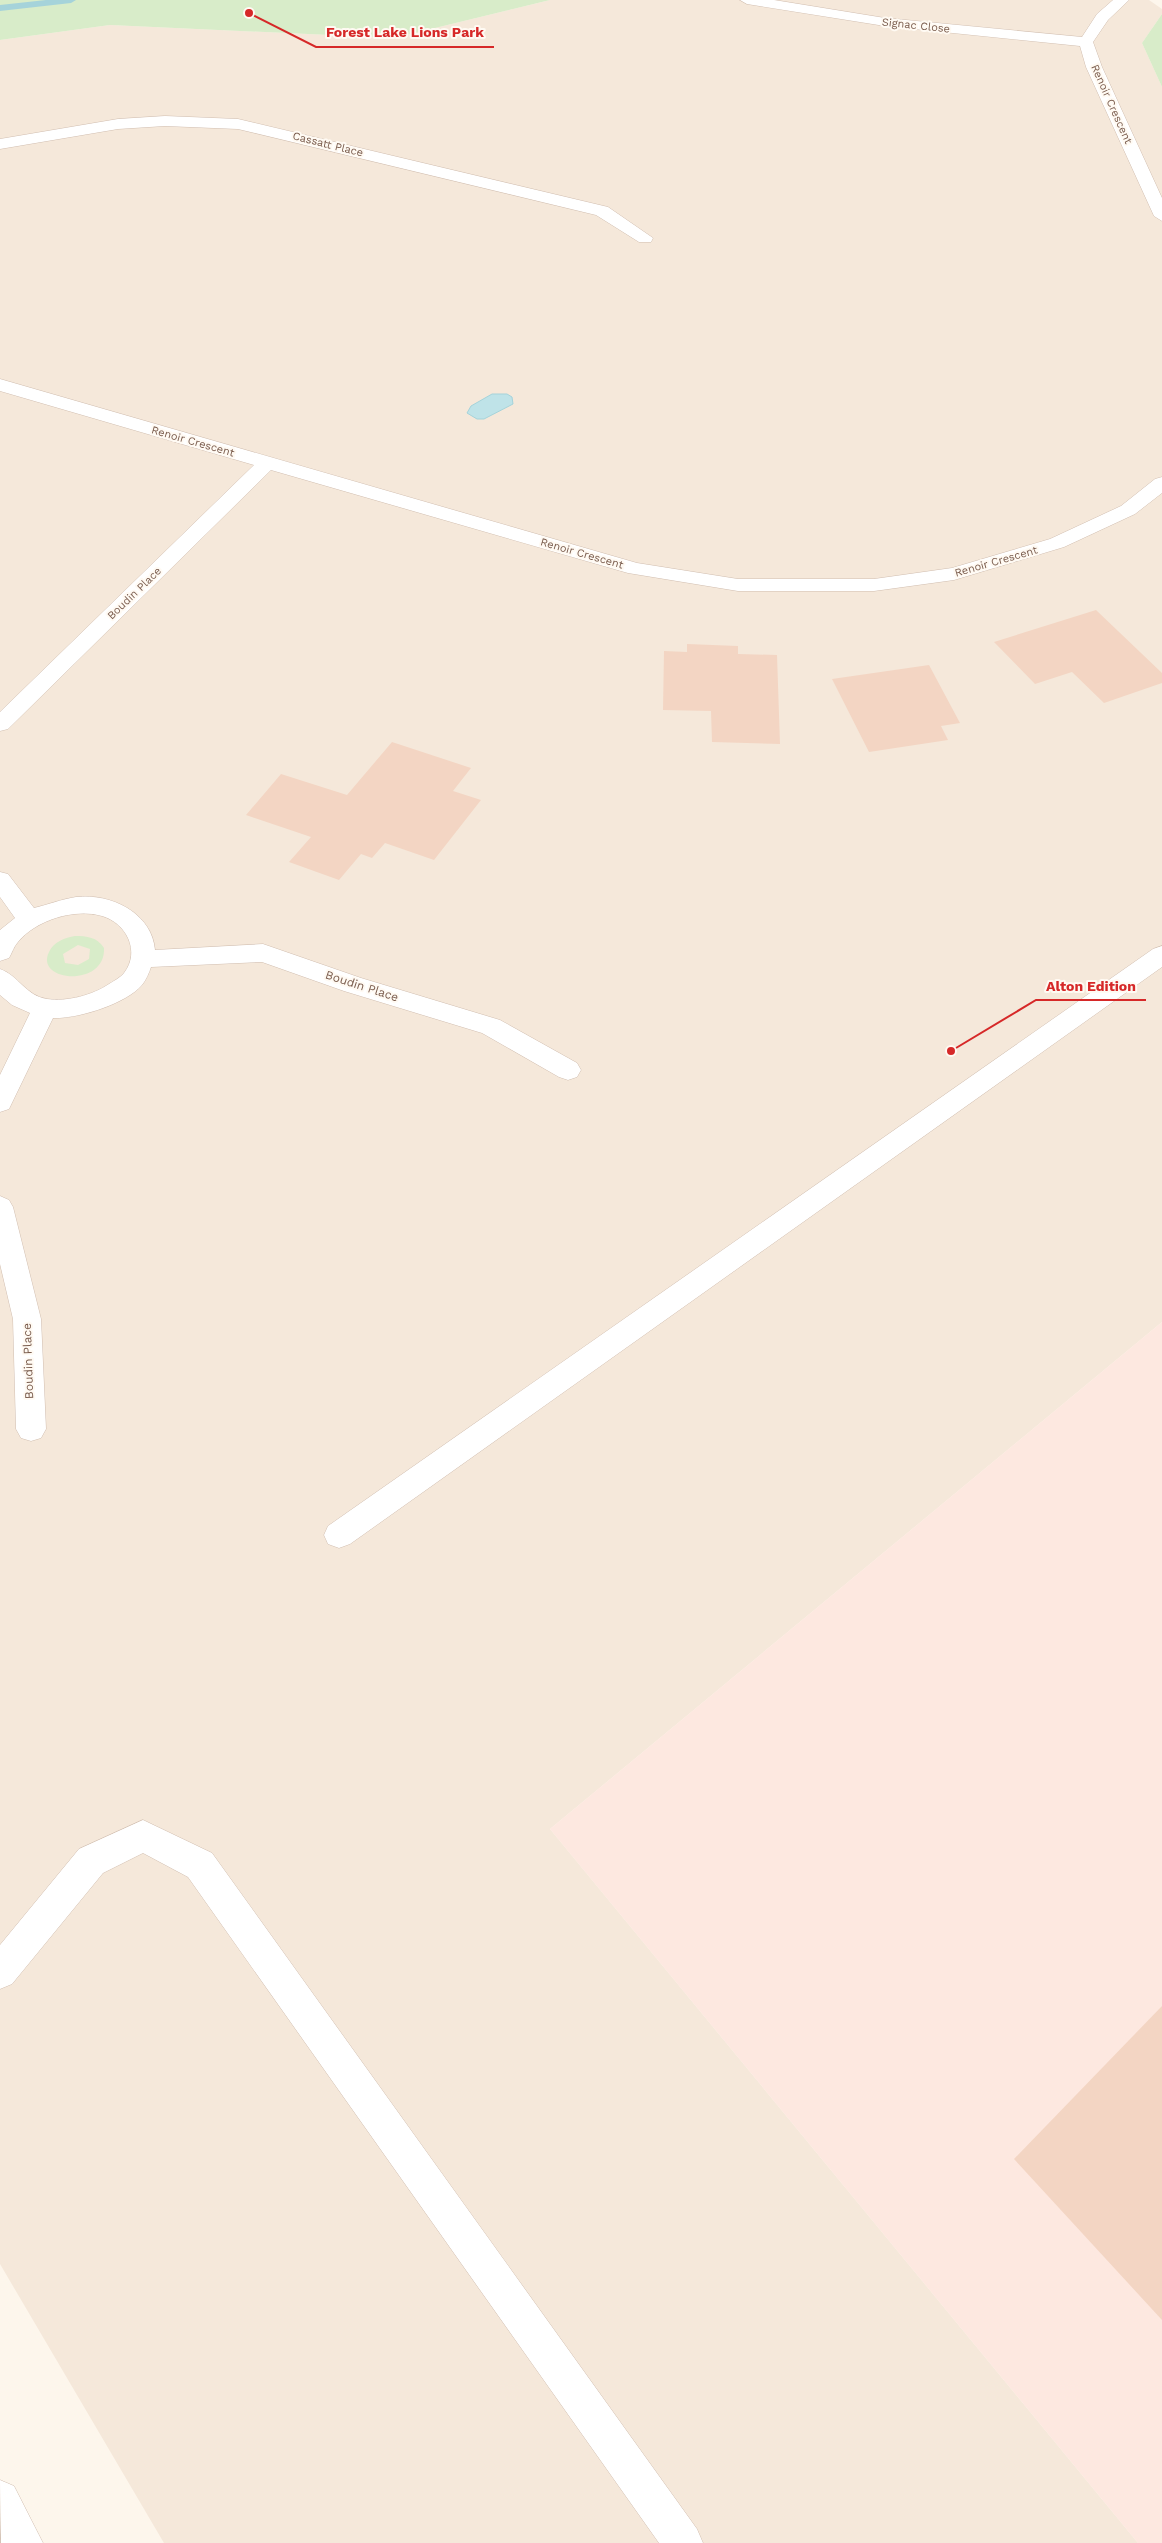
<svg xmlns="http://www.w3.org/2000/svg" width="1162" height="2543" viewBox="0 0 1162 2543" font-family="'Work Sans',sans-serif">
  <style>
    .residential { fill: #f5e8da }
    .commercial { fill: #fde8e0 }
    .green { fill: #d8ecc9; fill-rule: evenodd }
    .water { fill: #bfe3e8; stroke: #a5d3da }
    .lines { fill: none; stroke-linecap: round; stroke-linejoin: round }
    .stream { fill: #a5d3da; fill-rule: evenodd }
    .building { fill: #f3d5c3 }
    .street-casing { stroke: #d1beb0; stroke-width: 1 }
    .street { fill: #fff; fill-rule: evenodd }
    .labels { text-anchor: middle; stroke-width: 4; stroke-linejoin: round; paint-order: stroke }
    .far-street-label { font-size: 11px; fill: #7a5c4d; stroke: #fffaf3 }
    .street-label { font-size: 12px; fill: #7a5c4d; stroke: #fffaf3 }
    .leader { fill: none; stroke: #d62828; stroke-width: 2 }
    .callout-dot { fill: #d62828; stroke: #fffaf3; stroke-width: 2 }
    .callout-label { font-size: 14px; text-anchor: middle; font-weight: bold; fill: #d62828; stroke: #fffaf3; stroke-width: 4; stroke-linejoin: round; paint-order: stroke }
  </style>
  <rect width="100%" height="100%" fill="#fdf6ec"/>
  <polygon class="residential" points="550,0 1149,0 1162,9 1162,14 1142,43 1162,87 1162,1322 550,1829 1138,2543 164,2543 0,2264 0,40 110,25 394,38"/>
  <polygon class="commercial" points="1162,1322 1162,2543 1138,2543 550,1829"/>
  <g class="green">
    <polygon points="0,0 550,0 394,38 110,25 0,40"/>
    <polygon points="1162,14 1162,87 1142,43"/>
    <path d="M75,936C87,936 97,937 104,948C106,988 34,982 49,952C54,941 65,938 75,936ZM78,945L90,949L89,959L78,965L65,963L63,954Z"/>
  </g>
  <polygon class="water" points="492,394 507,394 512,397 513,404 484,419 477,419 467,413 471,406"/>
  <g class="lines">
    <polygon class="stream" points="46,0 76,0 71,3 0,11 0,5"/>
  </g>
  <g class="building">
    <polygon points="1096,610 1162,673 1162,683 1104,703 1072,672 1035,684 994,642"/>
    <polygon points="687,644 738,646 738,654 777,655 780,744 712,742 711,711 663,710 664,651 687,652"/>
    <polygon points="929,665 960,723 941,726 948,740 869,752 832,679"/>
    <polygon points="392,742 471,768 453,791 481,800 434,860 385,843 372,858 361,854 339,880 289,862 311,837 246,815 281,774 347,795"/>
    <polygon points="1162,2006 1162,2320 1014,2159"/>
  </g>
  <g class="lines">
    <g class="street-casing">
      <g id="street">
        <polygon points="740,0 774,0 885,18 1082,37 1097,14 1113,0 1129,0 1108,20 1093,42 1102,67 1162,198 1162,221 1154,216 1086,67 1080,46 885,26 747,4"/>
        <polygon points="165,116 238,119 608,207 653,238 651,242 639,242 596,215 238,129 165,126 118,129 0,149 0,139 118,119"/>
        <polygon points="0,379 637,563 738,579 874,579 952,568 1050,539 1121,506 1155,479 1162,477 1162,493 1135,514 1064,547 954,580 874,591 738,591 628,573 271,470 8,729 0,731 0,712 254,465 0,391"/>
        <path d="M0,872L8,874L34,908C47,905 62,899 76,897C111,893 152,913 155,950L263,944L361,978L500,1020L577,1063L581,1070L577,1077L568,1080L559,1077L482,1033L344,991L262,962L151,967C149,973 146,980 142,985C126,1004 77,1019 53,1018L9,1109L0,1112V1075L30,1013L12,1005L0,995V969C18,975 26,996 47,999C67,1002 93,995 109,984C114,981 121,977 124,973C141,951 126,923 102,916C75,908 36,920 18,942C14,946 12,953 9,958L0,961V930L15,918L0,897Z"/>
        <polygon points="1162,946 1162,967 350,1544 339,1548 328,1544 324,1535 328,1526 1153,949"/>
        <polygon points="0,1196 9,1200 13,1207 41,1319 46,1429 41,1438 31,1441 21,1438 16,1429 13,1319 0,1264"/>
        <polygon points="143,1820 212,1853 697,2529 703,2543 659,2543 188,1877 143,1853 103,1873 12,1984 0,1989 0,1945 79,1849"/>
        <polygon points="0,2480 14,2486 43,2543 1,2543"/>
      </g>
    </g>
    <use href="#street" class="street"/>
  </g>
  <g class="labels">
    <g class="far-street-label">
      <text transform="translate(916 25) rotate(6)" y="4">Signac Close</text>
      <text transform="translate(1112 104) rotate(66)" y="4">Renoir Crescent</text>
      <text transform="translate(328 144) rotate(14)" y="4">Cassatt Place</text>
      <text transform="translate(193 441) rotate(16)" y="4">Renoir Crescent</text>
      <text transform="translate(582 553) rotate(16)" y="4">Renoir Crescent</text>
      <text transform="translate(996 561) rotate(-16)" y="4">Renoir Crescent</text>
      <text transform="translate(134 593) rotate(-44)" y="4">Boudin Place</text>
    </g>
    <g class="street-label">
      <text transform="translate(362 986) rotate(18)" y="4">Boudin Place</text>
      <text transform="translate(28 1361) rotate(-92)" y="4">Boudin Place</text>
    </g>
  </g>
  <path class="leader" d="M249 13L316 47H494M951 1051L1036 1000H1146"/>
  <g class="callout-dot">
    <circle cx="249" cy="13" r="5"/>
    <circle cx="951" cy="1051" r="5"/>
  </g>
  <g class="callout-label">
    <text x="405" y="37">Forest Lake Lions Park</text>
    <text x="1091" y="991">Alton Edition</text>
  </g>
</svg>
